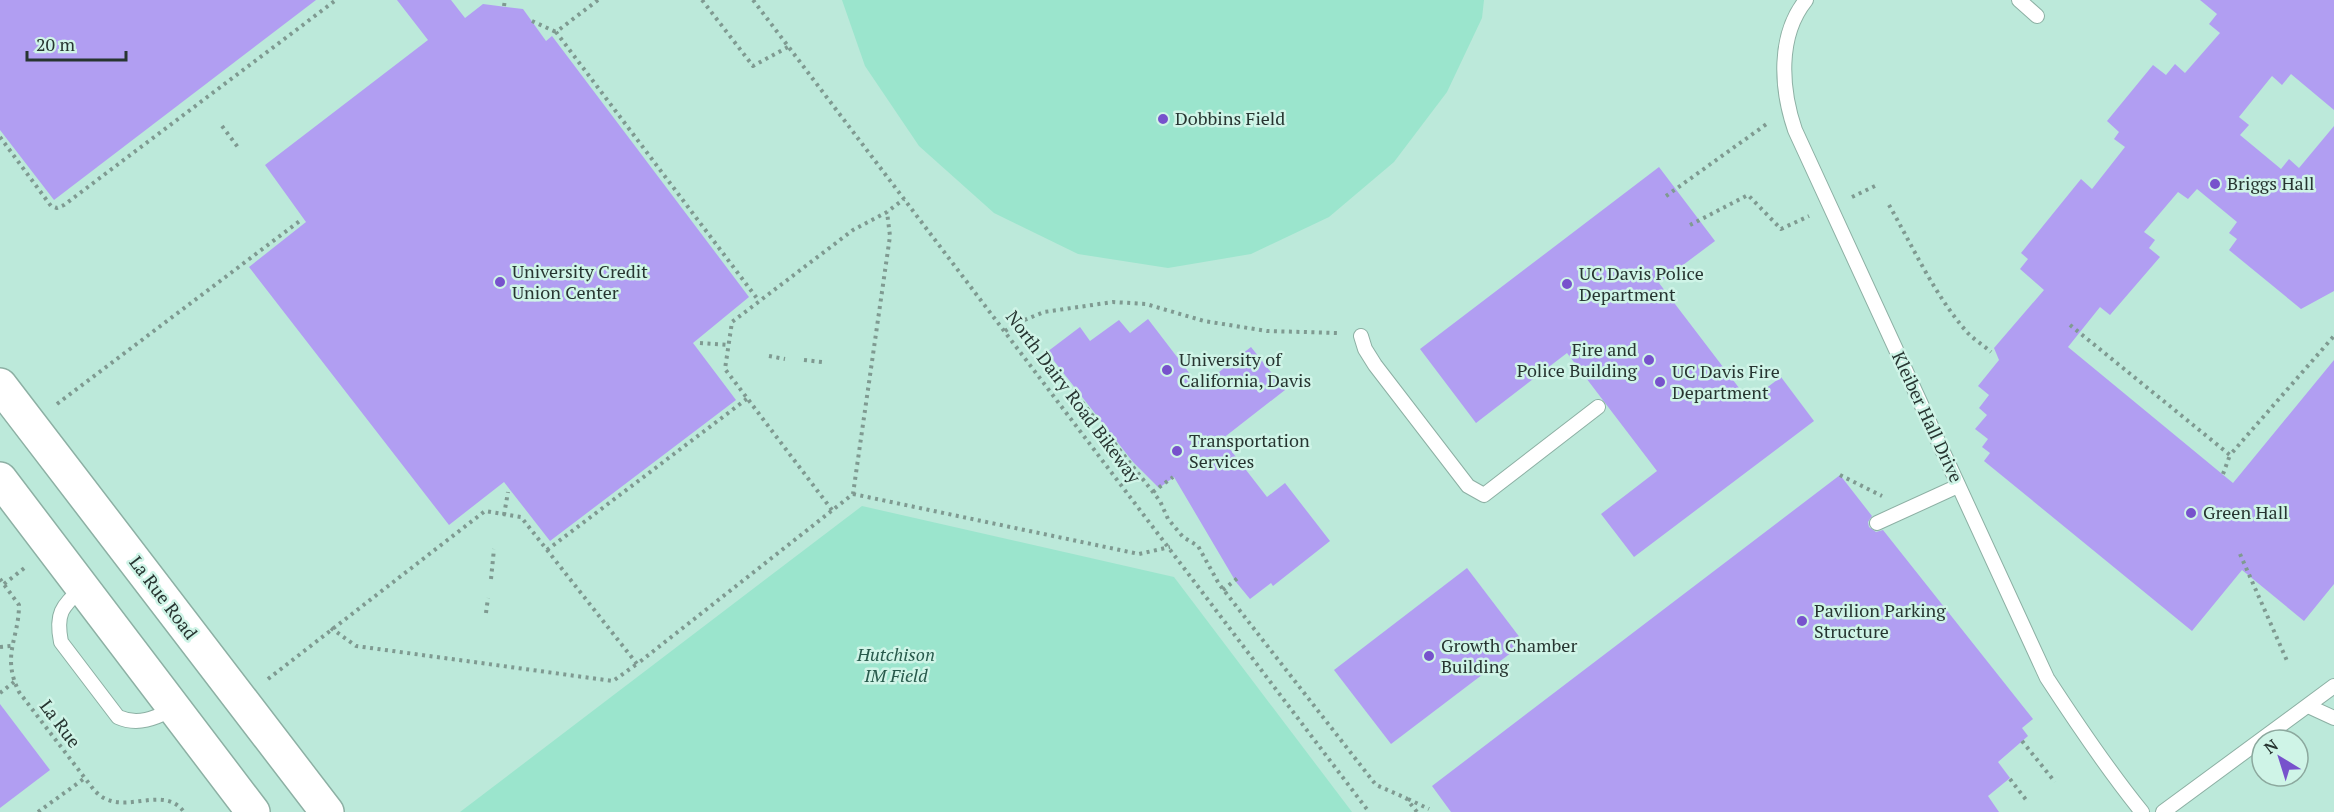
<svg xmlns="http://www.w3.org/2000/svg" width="2334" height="812" viewBox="0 0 2334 812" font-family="'PT Serif',serif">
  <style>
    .built { fill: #bce9da; fill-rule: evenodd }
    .green { fill: #9be5cd }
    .building { fill: #b19ef2 }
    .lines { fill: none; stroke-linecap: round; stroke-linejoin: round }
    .lane-casing { stroke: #8db0a4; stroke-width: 16 }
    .secondary-casing { stroke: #8db0a4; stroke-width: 36 }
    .path { stroke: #7f9a91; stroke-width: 4; stroke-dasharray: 3 4.5; stroke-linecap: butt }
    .lane { stroke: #fff; stroke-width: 14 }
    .secondary { stroke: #fff; stroke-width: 33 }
    .poi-dot { fill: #7752cc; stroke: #cff4e7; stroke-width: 2 }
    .labels { text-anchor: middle; stroke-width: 5; stroke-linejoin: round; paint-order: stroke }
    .poi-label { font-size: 18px; fill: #273531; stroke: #cff4e7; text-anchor: start }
    .street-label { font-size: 18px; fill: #273531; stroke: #cff4e7 }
    .park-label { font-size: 18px; font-style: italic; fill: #285a4c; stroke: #cff4e7 }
  </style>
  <rect width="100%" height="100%" fill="#cff4e7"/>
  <path class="built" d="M0,0H2334V812H0ZM2262,740H2298V776H2262Z"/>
  <g class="green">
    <polygon points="842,0 1484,0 1482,18 1447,92 1394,162 1329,217 1251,254 1168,268 1078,254 994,213 919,146 865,66"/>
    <polygon points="862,506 1174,577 1352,812 460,812"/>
  </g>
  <g class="building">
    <polygon points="0,0 316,0 54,200 0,130"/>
    <polygon points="397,0 451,0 465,18 483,4 523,9 546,41 552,36 749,297 693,343 736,400 550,541 504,482 449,525 249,267 306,222 265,165 428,40"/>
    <polygon points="2200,0 2334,0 2334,110 2291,74 2282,85 2272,76 2239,117 2249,125 2240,135 2281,169 2289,159 2299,168 2334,126 2334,291 2301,309 2229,250 2237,239 2229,233 2237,222 2197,189 2188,199 2178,192 2144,232 2155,240 2149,248 2160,257 2110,315 2100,307 2068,347 2233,483 2334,360 2334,584 2304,621 2242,570 2192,631 1984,461 1990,453 1982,447 1988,439 1975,429 1987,415 1979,408 1989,395 1978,386 1999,360 1994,348 2044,290 2020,269 2028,259 2021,253 2081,179 2092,189 2125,147 2114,139 2119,132 2107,121 2153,65 2166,75 2175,64 2185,73 2220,33 2209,24 2217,14"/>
    <polygon points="1659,167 1715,241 1659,283 1749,401 1781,377 1814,421 1634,557 1601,514 1657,471 1567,353 1476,423 1420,349"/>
    <polygon points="1148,319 1200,387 1251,347 1285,390 1222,439 1267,497 1285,483 1330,541 1273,586 1271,583 1250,599 1236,582 1174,477 1159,488 1133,462 1047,352 1080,327 1090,341 1119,320 1130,333"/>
    <polygon points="1840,475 1872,516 1868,522 1869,527 1876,532 1883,530 2033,719 2022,728 2028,736 1998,762 2010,778 1988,796 1999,812 1451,812 1432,786"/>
    <polygon points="1467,568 1524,643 1391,744 1334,670"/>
    <polygon points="0,704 50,770 0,808"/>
  </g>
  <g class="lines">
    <g class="lane-casing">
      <g id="lane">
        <path d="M1806,0C1777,36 1781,89 1795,130L2047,678C2077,724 2107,769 2142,812"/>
        <polyline points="2019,0 2037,16"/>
        <polyline points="1361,336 1365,349 1375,365 1468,486 1484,495 1598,407"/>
        <polyline points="1877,523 1958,486"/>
        <path d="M83,587C63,606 55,612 61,642L118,717C138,726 155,718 174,709"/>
        <polyline points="2308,706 2334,718"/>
        <polyline points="2163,812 2334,686"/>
      </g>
    </g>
    <g class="secondary-casing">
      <g id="secondary">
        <polyline points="0,385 327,812"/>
        <polyline points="0,479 253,812"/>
      </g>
    </g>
    <g class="path">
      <polyline points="598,0 556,32 759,301"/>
      <polyline points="702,0 753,66 788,47"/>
      <polyline points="753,0 1369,812"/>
      <polyline points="504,6 505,0"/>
      <polyline points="532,21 556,32"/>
      <polyline points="222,126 240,150"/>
      <polyline points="0,137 51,206 57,208 64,205 336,0"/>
      <polyline points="1666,196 1768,123"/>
      <polyline points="1852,197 1879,184"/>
      <path d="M1889,205C1913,247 1934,294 1966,331C1973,339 1983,345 1991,352"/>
      <polyline points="1690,225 1748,195 1781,229 1809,216"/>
      <polyline points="2070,325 2230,455 2334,336"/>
      <polyline points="1005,331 1017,323 1044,312 1113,302 1146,304 1204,321 1267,331 1338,333"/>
      <polyline points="700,343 729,345"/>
      <polyline points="769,356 785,359"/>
      <polyline points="804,360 822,362"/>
      <polyline points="1082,402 1160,501 1168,519 1183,537 1198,546 1219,584 1376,785 1406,798 1417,812"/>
      <polyline points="57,404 301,220"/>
      <polyline points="2223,474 2230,455"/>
      <polyline points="1840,475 1882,496"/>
      <polyline points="1153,492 1173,477"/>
      <polyline points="853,494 1139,554 1170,547"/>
      <polyline points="832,510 725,369 732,322 853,230 887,212 904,199"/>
      <polyline points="504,515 508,492"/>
      <polyline points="547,550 748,398"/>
      <polyline points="2240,554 2288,663"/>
      <path d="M0,579L19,605C19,639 1,655 19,692L94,790C97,793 101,797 106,799C131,811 165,786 184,812"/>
      <polyline points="491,579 494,549"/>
      <polyline points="4,584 27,566"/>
      <polyline points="1223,590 1239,577"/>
      <polyline points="486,613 488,598"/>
      <polyline points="331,628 356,646 613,681 637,664"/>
      <polyline points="0,647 11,646"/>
      <polyline points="268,679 485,511 521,517 637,664 853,494 890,236 887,212"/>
      <polyline points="0,693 14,682"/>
      <polyline points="2022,741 2055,782"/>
      <polyline points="2010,779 2027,801"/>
      <polyline points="1408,799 1429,809"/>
      <polyline points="38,812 85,778"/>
    </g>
    <use href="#lane" class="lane"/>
    <use href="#secondary" class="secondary"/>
  </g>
  <g class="poi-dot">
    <circle cx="1163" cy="119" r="6"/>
    <circle cx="2215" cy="184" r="6"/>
    <circle cx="500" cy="282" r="6"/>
    <circle cx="1567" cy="284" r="6"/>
    <circle cx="1649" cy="360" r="6"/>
    <circle cx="1167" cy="370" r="6"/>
    <circle cx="1660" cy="382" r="6"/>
    <circle cx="1177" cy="451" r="6"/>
    <circle cx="2191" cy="513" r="6"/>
    <circle cx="1802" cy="621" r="6"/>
    <circle cx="1429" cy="656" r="6"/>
  </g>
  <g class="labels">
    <g class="poi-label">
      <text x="1175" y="125">Dobbins Field</text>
      <text x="2227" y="190">Briggs Hall</text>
      <text x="512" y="278">University Credit<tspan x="512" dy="21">Union Center</tspan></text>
      <text x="1579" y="280">UC Davis Police<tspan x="1579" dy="21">Department</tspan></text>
      <text x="1637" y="356" text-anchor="end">Fire and<tspan x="1637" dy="21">Police Building</tspan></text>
      <text x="1179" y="366">University of<tspan x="1179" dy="21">California, Davis</tspan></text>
      <text x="1672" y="378">UC Davis Fire<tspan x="1672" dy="21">Department</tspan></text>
      <text x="1189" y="447">Transportation<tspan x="1189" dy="21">Services</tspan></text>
      <text x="2203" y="519">Green Hall</text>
      <text x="1814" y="617">Pavilion Parking<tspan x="1814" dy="21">Structure</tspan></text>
      <text x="1441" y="652">Growth Chamber<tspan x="1441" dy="21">Building</tspan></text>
    </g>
    <g class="street-label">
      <text transform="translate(1073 397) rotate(53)" y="6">North Dairy Road Bikeway</text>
      <text transform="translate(1927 417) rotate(65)" y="6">Kleiber Hall Drive</text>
      <text transform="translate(163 598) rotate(53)" y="6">La Rue Road</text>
      <text transform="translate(60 724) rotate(53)" y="6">La Rue</text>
    </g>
    <g class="park-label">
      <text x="896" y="661">Hutchison<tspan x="896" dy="21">IM Field</tspan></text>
    </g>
  </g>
  <g transform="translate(2280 758) rotate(322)"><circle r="28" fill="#cff4e7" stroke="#8ca89e" stroke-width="1.5"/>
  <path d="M0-4.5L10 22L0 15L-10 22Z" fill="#7752cc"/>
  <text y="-9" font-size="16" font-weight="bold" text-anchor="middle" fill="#273531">N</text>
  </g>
  <path d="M27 51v9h99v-9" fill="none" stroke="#273531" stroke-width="3"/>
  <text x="36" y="51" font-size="18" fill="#273531" stroke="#cff4e7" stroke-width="4.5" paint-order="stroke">20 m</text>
</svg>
